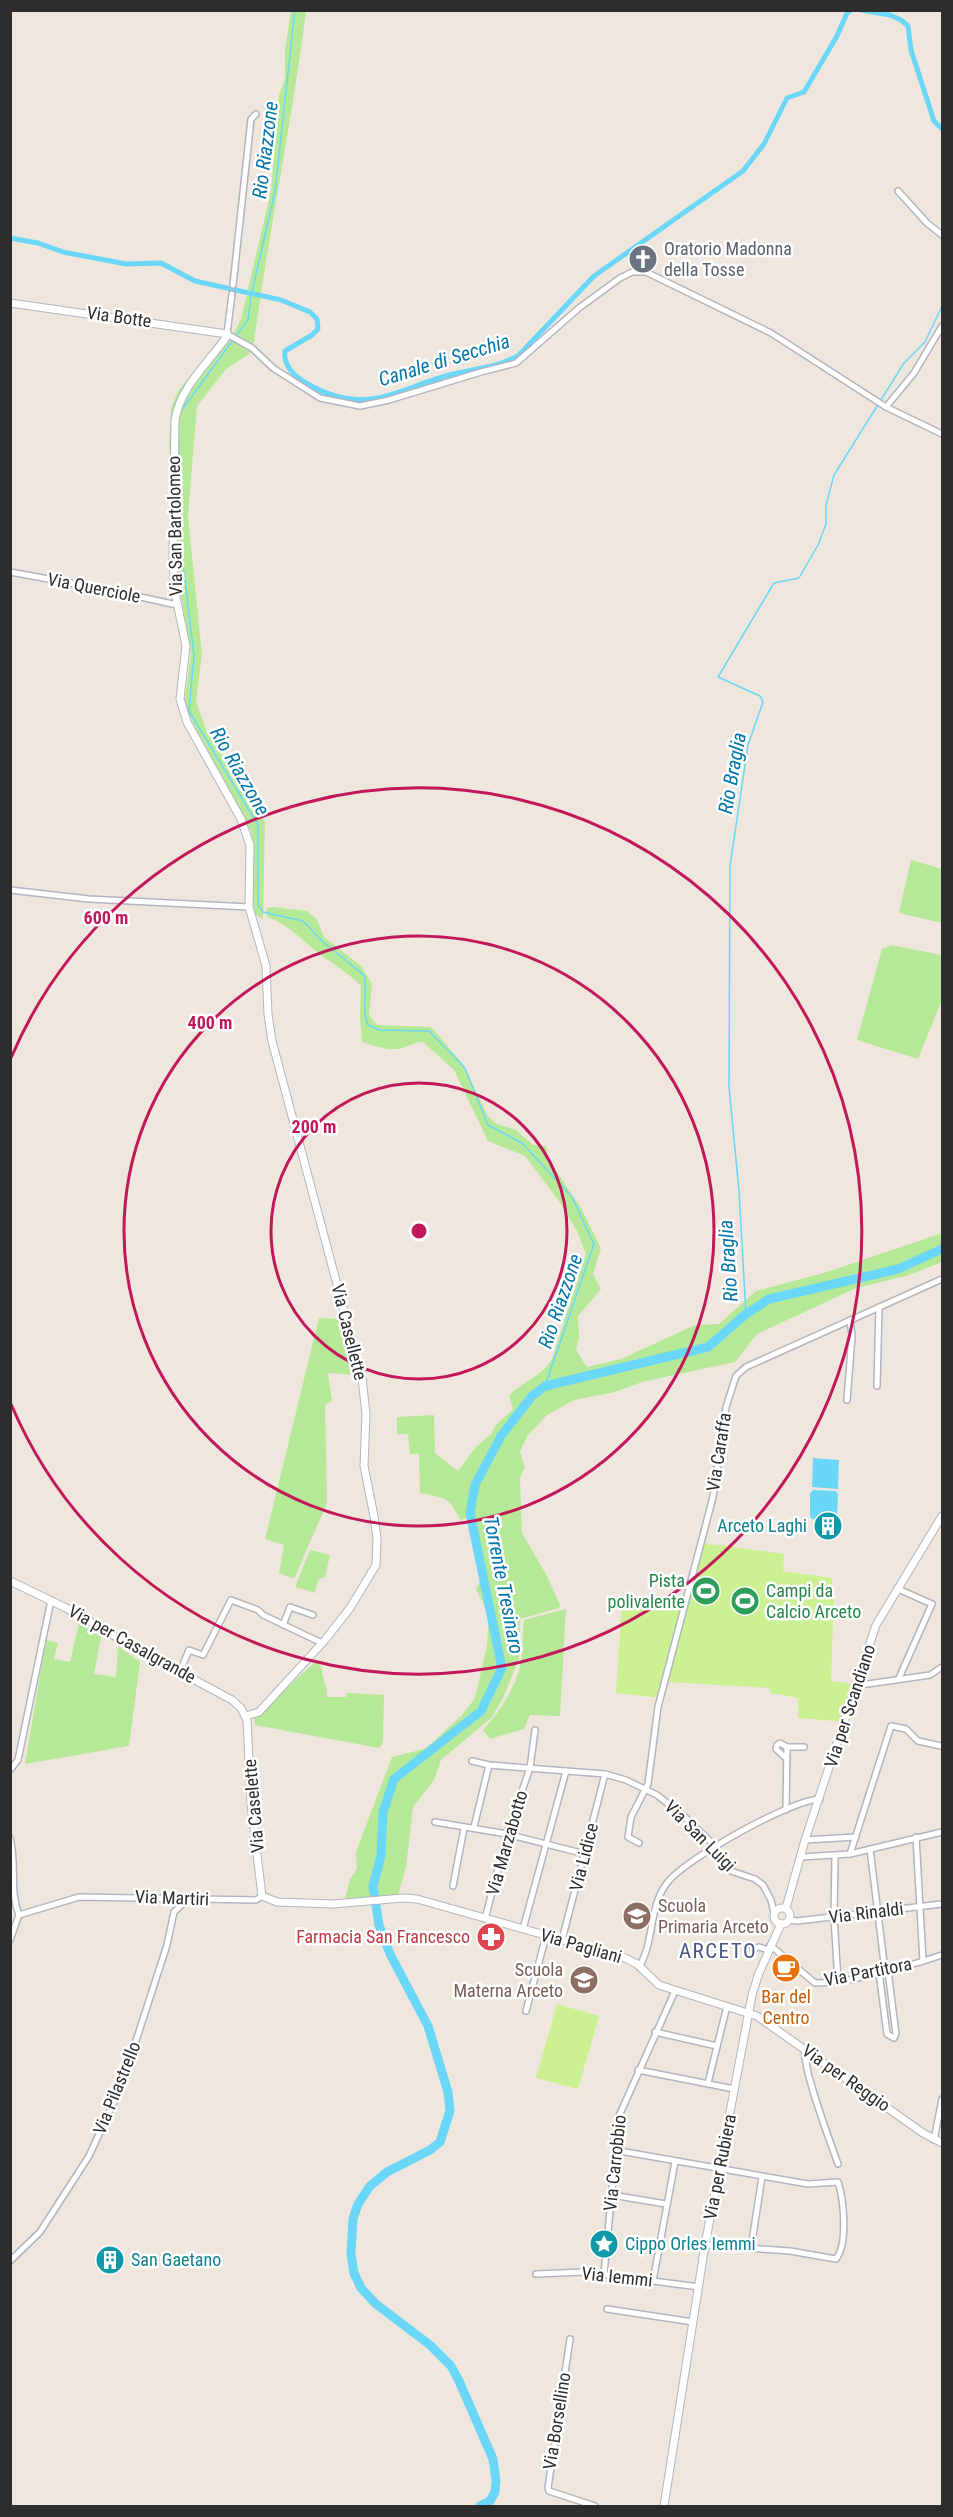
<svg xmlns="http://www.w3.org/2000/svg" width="953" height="2517" viewBox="0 0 953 2517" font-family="'Roboto Condensed',sans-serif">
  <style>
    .green { fill: #b6e997 }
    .pitch { fill: #ccf192 }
    .water { fill: #6ad7f8 }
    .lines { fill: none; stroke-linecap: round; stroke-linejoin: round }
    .stream { stroke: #6ad7f8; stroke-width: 1.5 }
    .canal { stroke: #6ad7f8; stroke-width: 5 }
    .river { stroke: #6ad7f8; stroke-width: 9 }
    .street-casing { stroke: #b2b5c1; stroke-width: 8 }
    .secondary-casing { stroke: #b2b5c1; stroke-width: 9 }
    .street { stroke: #fff; stroke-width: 5 }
    .secondary { stroke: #fff; stroke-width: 7 }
    .ring { fill: none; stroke: #c2185b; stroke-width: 3 }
    .labels { text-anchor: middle; stroke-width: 5; stroke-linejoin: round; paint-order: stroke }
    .worship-label { font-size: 18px; fill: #5b616d; stroke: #fff; text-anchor: start }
    .street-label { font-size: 18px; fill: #2d2d2d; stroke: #fff }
    .culture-label { font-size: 18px; fill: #0d838f; stroke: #fff; text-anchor: start }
    .leisure-label { font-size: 18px; fill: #27864d; stroke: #fff; text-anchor: end }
    .education-label { font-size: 18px; fill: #785e54; stroke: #fff; text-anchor: start }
    .health-label { font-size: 18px; fill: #be3a42; stroke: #fff; text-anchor: end }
    .food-label { font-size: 18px; fill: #c56008; stroke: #fff }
    .water-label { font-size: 20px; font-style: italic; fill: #0377ab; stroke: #fff }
    .quarter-label { font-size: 21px; letter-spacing: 1.5px; fill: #495582; stroke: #fff }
    .centre { fill: #c2185b; stroke: #fff; stroke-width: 3 }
    .ring-label { font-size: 18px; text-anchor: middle; font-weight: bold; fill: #c2185b; stroke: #fff; stroke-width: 5; stroke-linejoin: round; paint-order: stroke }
  </style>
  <rect width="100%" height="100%" fill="#efe7de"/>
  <g class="green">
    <path d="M291,11H306C292,122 269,231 254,342L249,354L226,369L197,406L188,516L202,654L196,701L207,732L265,822L263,919L254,914C250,887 256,859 251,831L184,706L191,654L177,571V505L169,445L171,409L178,391L214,346L225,344L230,341L241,319L271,191L279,95L285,79V50Z"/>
    <polygon points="911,860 942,869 942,923 899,913"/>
    <path d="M273,907L306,911L316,918L324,937L361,966L372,984L369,1015L377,1025L431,1027L462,1063L488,1116L497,1124L516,1130L533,1145L546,1146L549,1160L581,1208L601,1248L593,1274L601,1289L578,1316L579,1338L576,1350L587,1367L621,1359L695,1325L719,1324L756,1291L827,1272L942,1233V1262L906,1276L856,1288L757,1334L735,1362L642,1382L615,1392L574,1400L547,1415L528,1435L520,1451L525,1468L520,1477L522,1533L546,1574L560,1605L559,1608L520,1619L519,1659L503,1698L492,1717L441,1760L434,1780L413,1807L406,1867L398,1895L345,1899L350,1879L357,1869L356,1852L392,1757L424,1749L433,1742L462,1715L475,1698L487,1645L489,1615L476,1589L481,1579L467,1518L460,1520C449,1496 445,1498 420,1493L419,1454H410L408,1434H397V1417L434,1415L435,1453L458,1471L475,1448L492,1433L495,1426L513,1409L509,1396C522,1381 542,1377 552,1359L586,1254L577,1231L559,1201L525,1156L488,1141L454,1070L423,1042C413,1042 405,1049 396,1049C384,1050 373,1045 362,1042L360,1017L361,986C348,973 335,965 321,955C303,942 289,924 267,917L266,908Z"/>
    <polygon points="891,945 942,955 942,1000 918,1059 857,1040 882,949"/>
    <polygon points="319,1318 342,1319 357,1375 328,1373 332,1401 325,1405 327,1503 294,1579 279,1573 284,1545 265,1539"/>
    <polygon points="310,1550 330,1555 325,1577 318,1580 315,1593 295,1587"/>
    <path d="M566,1609L560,1716L530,1715L524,1729L490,1739L483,1730C501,1710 520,1682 522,1654C523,1643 522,1632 524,1620Z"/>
    <polygon points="79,1623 101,1637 94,1674 116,1677 118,1646 140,1662 129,1746 25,1764 46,1640 58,1643 54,1659 70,1662"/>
    <path d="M315,1662L322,1667C321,1679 328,1686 327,1697H346V1693L384,1695L383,1742L379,1748L255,1725L254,1718Z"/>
  </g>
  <g class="pitch">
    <polygon points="703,1543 784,1554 783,1571 832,1578 832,1595 834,1595 831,1681 858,1685 847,1722 798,1718 798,1698 770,1693 769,1688 669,1682 663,1698 616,1693 622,1604 683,1609"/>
    <polygon points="557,2004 599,2016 578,2089 536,2078"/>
  </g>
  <g class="water">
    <polygon points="813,1458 839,1460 838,1489 812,1487"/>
    <polygon points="813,1490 836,1491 838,1494 837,1518 834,1520 812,1519 810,1517 810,1493"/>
  </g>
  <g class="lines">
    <g class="stream">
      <polyline points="252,292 275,191 295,10"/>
      <polyline points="236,336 248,320 251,296"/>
      <polyline points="181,411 233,340"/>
      <polyline points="178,426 182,556 194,656 189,711 258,825 258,905 263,912 303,921 323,942 365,976 365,1014 368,1025 379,1030 429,1031 465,1068 488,1125 522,1143 572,1197 594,1244 545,1386"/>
      <polyline points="746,1314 739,1191 729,1087 730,866 748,745 763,702 760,696 718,677 774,583 799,578 818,545 826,524 826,505 834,475 904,363 925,342 942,306"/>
    </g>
    <g class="canal">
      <polyline points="861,10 890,15 901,20 908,26 911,50 934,121 942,129"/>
      <path d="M10,238L38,243L63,252L126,264L161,263L195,281L281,300L310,312L317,319L318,329L312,335L285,351C283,366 294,376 306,383C364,417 393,391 449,375C472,369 500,367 519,355L594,276L743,171L764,144L787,98L804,92L837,36L847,13L851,10"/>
    </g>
    <polyline class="river" points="480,2506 490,2501 495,2492 496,2481 493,2459 459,2381 451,2366 430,2345 376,2304 361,2288 354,2273 351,2254 353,2219 358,2204 370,2186 387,2172 430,2150 440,2142 450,2111 448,2092 428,2026 390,1954 379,1925 373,1886 381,1856 383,1812 394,1779 481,1711 502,1668 470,1513 475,1485 501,1436 532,1396 545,1386 708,1347 746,1314 769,1299 898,1269 942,1249"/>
    <g class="street-casing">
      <g id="street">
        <polyline points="898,191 927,223 942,235"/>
        <polyline points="233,285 251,119 256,114"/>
        <polyline points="232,294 227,334 252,348 273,368 320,398 360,406 389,400 481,372 516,363 579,308 620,278 632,272 646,272 771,333 886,407 942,434"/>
        <polyline points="886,407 914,373 942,326"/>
        <polyline points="10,572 104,589 177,605"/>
        <polyline points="10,890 89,899 249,907"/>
        <polyline points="877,1386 879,1307"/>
        <polyline points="847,1400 852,1336 850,1320"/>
        <polyline points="898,1589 932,1604 899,1678"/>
        <polyline points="283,1625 290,1607 313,1615"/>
        <polyline points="181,1669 189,1650 203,1655 231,1600 258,1610 263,1615 322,1643"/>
        <polyline points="854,1686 930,1675 942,1667"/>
        <polyline points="787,1747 804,1747"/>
        <polyline points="472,1761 489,1765 605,1774 626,1780 657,1795 685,1817 716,1847 722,1861 731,1871 755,1879 763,1885 771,1900 774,1913"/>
        <polyline points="10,1770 18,1760 51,1600"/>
        <polyline points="786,1810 787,1747 780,1743 777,1745 776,1749 787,1759"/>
        <polyline points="435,1822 507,1834 585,1854"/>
        <polyline points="474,1827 489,1765"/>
        <polyline points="916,1837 923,1961"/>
        <path d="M10,1838C17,1864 9,1889 19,1915"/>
        <polyline points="805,1840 856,1837"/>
        <polyline points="639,1843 628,1837 631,1817 648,1784 658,1707 713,1497 726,1407 736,1376 746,1367 942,1279"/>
        <polyline points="870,1849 885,1971"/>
        <polyline points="850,1854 891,1726 906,1729 918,1741 941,1746"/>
        <polyline points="835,1856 834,1917 838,1981"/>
        <polyline points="801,1857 850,1854 942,1832"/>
        <polyline points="453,1886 464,1828"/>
        <polyline points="19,1915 79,1897 256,1900 262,1896"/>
        <polyline points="485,1919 507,1834 530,1768 535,1730"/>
        <polyline points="790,1920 797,1921 942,1904"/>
        <polyline points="523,1929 566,1771"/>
        <polyline points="10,1940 19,1915"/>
        <polyline points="562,1940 605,1774"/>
        <path d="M770,1945L815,1983C854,1983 906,1967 942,1955"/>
        <polyline points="753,1949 759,1947 768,1950"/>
        <path d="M639,1967C655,1941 648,1908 667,1883C684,1860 790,1800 820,1799"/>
        <polyline points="879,1972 887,2034 894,2038 896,2034 888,1971"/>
        <polyline points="526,2011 546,1936"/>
        <polyline points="655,2032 717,2046"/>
        <path d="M805,2049C802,2068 830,2141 838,2164"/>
        <polyline points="638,2070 734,2089"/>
        <polyline points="708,2083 727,2006"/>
        <polyline points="934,2140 942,2099"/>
        <path d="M614,2150L808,2184L838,2182C844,2200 848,2244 836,2259L790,2251L705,2245"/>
        <polyline points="612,2195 666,2204"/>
        <polyline points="751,2248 762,2177"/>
        <polyline points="10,2261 40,2232 89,2156 122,2084 167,1945 174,1912 188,1899"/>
        <polyline points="536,2274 584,2272 699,2287"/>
        <polyline points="604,2274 619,2116 675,1991"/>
        <polyline points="653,2281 675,2162"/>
        <polyline points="607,2309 693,2322"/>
        <polyline points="570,2339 548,2488 549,2491 595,2506"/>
      </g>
    </g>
    <g class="secondary-casing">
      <g id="secondary">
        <path d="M10,303L227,334L225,339C207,364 179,389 175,421L173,562L175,592L186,646L180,699L187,722L241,819L250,845L249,907L266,966L268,1014L272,1041L362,1378L366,1414L364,1466L374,1516L377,1538L376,1565L350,1608L325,1640L259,1712L246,1716"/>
        <polyline points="10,1581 66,1608 139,1650 232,1700 241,1708 247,1720 251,1804 262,1896 277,1902 333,1904 403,1898 417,1899 623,1957 637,1964 659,1985 757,2016 923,2133 942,2143"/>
        <circle cx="782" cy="1916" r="8"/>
        <polyline points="786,1908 805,1840 876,1625 942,1516"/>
        <polyline points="664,2506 705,2245 752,1995 759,1973 781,1924"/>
      </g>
    </g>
    <use href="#street" class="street"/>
    <use href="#secondary" class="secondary"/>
  </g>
  <g class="ring">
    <circle cx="419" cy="1231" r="148"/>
    <circle cx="419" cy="1231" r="295"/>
    <path d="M11 1058A443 443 0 1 1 11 1404"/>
  </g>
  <defs>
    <g id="church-disc" transform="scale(1.5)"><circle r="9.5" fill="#6b7280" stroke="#fff"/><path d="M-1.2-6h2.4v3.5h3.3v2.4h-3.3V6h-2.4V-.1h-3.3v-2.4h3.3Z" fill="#fff"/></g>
    <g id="building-disc" transform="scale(1.5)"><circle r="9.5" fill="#0f9aa8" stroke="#fff"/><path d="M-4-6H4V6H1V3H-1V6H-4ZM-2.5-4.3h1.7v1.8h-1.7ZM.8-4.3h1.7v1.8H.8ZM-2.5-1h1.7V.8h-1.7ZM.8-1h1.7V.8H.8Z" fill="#fff"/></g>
    <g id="stadium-disc" transform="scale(1.5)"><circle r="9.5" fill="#2e9e5b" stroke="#fff"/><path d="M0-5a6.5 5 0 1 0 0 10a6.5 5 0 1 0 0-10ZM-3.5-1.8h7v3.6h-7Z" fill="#fff"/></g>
    <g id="school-disc" transform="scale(1.5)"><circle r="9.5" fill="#8d6e63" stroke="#fff"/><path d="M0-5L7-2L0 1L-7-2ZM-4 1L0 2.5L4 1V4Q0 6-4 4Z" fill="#fff"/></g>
    <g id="pharmacy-disc" transform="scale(1.5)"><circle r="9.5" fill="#e0444e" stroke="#fff"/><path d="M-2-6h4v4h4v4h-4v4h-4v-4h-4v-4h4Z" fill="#fff"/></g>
    <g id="cafe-disc" transform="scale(1.5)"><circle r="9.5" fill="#e8710a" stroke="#fff"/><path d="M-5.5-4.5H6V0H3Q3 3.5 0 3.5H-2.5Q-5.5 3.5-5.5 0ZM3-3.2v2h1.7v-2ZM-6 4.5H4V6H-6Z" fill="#fff"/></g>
    <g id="sight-disc" transform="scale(1.5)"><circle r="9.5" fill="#0f9aa8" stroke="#fff"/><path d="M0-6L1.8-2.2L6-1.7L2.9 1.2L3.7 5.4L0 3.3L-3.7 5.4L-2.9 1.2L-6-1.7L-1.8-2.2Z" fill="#fff"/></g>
  </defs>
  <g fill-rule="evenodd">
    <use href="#church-disc" x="643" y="259"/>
    <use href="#building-disc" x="828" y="1526"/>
    <use href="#stadium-disc" x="706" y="1591"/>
    <use href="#stadium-disc" x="745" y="1601"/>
    <use href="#school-disc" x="637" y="1916"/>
    <use href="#pharmacy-disc" x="491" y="1937"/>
    <use href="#cafe-disc" x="786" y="1968"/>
    <use href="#school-disc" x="584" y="1980"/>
    <use href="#sight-disc" x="604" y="2244"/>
    <use href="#building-disc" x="110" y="2260"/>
  </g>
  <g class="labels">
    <g class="worship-label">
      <text x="664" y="255">Oratorio Madonna<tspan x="664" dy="21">della Tosse</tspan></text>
    </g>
    <g class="street-label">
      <text transform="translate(119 317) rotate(8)" y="6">Via Botte</text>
      <text transform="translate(175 526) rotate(-91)" y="6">Via San Bartolomeo</text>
      <text transform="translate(94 588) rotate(11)" y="6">Via Querciole</text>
      <text transform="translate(349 1332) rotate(76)" y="6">Via Casellette</text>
      <text transform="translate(719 1452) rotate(-81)" y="6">Via Caraffa</text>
      <text transform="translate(132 1644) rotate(29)" y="6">Via per Casalgrande</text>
      <text transform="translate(850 1706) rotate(-72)" y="6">Via per Scandiano</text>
      <text transform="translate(254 1806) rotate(-95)" y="6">Via Caselette</text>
      <text transform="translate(700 1836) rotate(45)" y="6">Via San Luigi</text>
      <text transform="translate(507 1843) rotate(-74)" y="6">Via Marzabotto</text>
      <text transform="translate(584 1857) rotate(-76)" y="6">Via Lidice</text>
      <text transform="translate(172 1898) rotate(2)" y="6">Via Martiri</text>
      <text transform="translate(866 1913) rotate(-7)" y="6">Via Rinaldi</text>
      <text transform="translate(581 1946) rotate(16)" y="6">Via Pagliani</text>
      <text transform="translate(868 1972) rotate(-11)" y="6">Via Partitora</text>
      <text transform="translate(846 2078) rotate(35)" y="6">Via per Reggio</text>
      <text transform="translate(117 2088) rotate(-68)" y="6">Via Pilastrello</text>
      <text transform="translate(615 2163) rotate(-84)" y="6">Via Carrobbio</text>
      <text transform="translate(720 2167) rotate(-79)" y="6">Via per Rubiera</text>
      <text transform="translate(617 2277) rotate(6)" y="6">Via Iemmi</text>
      <text transform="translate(557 2421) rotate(-81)" y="6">Via Borsellino</text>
    </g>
    <g class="culture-label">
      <text x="807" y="1532" text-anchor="end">Arceto Laghi</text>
      <text x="625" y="2250">Cippo Orles Iemmi</text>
      <text x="131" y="2266">San Gaetano</text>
    </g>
    <g class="leisure-label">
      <text x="685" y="1587">Pista<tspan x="685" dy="21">polivalente</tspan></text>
      <text x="766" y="1597" text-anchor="start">Campi da<tspan x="766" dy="21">Calcio Arceto</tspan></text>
    </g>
    <g class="education-label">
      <text x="658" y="1912">Scuola<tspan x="658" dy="21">Primaria Arceto</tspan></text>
      <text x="563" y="1976" text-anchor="end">Scuola<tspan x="563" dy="21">Materna Arceto</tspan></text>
    </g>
    <g class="health-label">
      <text x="470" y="1943">Farmacia San Francesco</text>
    </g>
    <g class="food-label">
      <text x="786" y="2003">Bar del<tspan x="786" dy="21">Centro</tspan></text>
    </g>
    <g class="water-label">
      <text transform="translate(265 150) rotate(-83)" y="7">Rio Riazzone</text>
      <text transform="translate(444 360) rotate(-17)" y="7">Canale di Secchia</text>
      <text transform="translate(240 771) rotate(60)" y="7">Rio Riazzone</text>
      <text transform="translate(732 773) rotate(-80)" y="7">Rio Braglia</text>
      <text transform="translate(728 1261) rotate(-94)" y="7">Rio Braglia</text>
      <text transform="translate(560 1301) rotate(-71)" y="7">Rio Riazzone</text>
      <text transform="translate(504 1585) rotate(79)" y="7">Torrente Tresinaro</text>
    </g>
    <g class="quarter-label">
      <text x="718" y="1958">ARCETO</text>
    </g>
  </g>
  <circle cx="419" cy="1231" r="9" class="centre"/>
  <g class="ring-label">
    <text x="106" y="924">600 m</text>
    <text x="210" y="1029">400 m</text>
    <text x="314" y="1133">200 m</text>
  </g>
  <rect width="953" height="2517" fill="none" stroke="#2d2d2d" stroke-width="24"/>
</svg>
